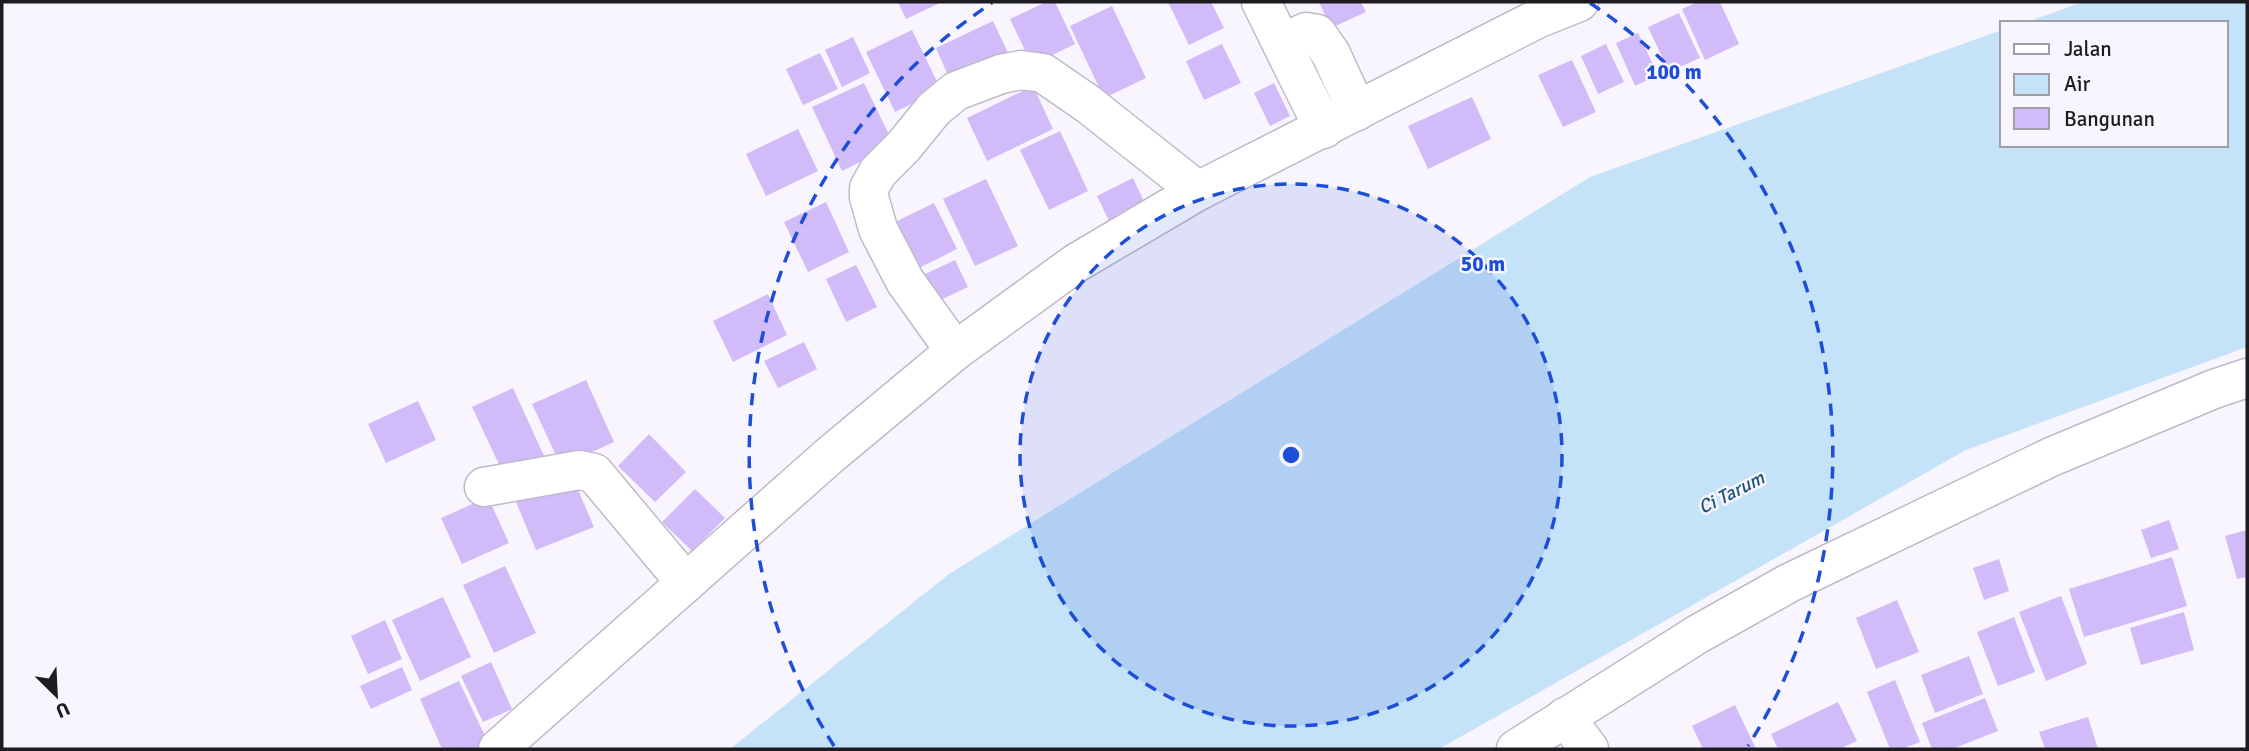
<svg xmlns="http://www.w3.org/2000/svg" width="2249" height="751" viewBox="0 0 2249 751" font-family="Signika,sans-serif">
  <style>
    .water { fill: #c4e2f8 }
    .building { fill: #d2bbf9 }
    .lines { fill: none; stroke-linecap: round; stroke-linejoin: round }
    .minor-casing { stroke: #c0b9c8; stroke-width: 41 }
    .minor { stroke: #fff; stroke-width: 38 }
    .ring { fill: none; stroke: #1d4ed8; stroke-width: 3.5; stroke-dasharray: 12 9 }
    .labels { text-anchor: middle; stroke-width: 5; stroke-linejoin: round; paint-order: stroke }
    .water-label { font-size: 19px; font-style: italic; fill: #195377; stroke: #f9f5fe }
    .centre { fill: #1d4ed8; stroke: #f9f5fe; stroke-width: 3.5 }
    .ring-label { font-size: 21px; text-anchor: middle; font-weight: bold; fill: #1d4ed8; stroke: #f9f5fe; stroke-width: 5; stroke-linejoin: round; paint-order: stroke }
  </style>
  <rect width="100%" height="100%" fill="#f9f5fe"/>
  <polygon class="water" points="2083,2 2247,2 2247,347 1966,450 1439,749 730,749 949,574 1590,177 2002,30 2002,145 2226,145 2226,23 2024,23"/>
  <g class="building">
    <polygon points="898,2 942,2 906,19"/>
    <polygon points="1046,2 1055,2 1075,44 1032,65 1010,19"/>
    <polygon points="1168,2 1211,2 1224,28 1189,45"/>
    <polygon points="1319,2 1361,2 1366,12 1331,28"/>
    <polygon points="1698,2 1720,2 1739,44 1705,60 1682,9"/>
    <polygon points="1112,6 1146,78 1104,98 1070,26"/>
    <polygon points="1679,13 1700,58 1669,72 1648,27"/>
    <polygon points="993,21 1010,57 952,84 936,48"/>
    <polygon points="912,30 941,90 895,112 866,52"/>
    <polygon points="1638,33 1658,75 1635,86 1616,43"/>
    <polygon points="853,37 870,73 842,87 825,50"/>
    <polygon points="1222,44 1241,83 1204,100 1186,61"/>
    <polygon points="1606,44 1624,82 1598,94 1581,56"/>
    <polygon points="820,53 838,89 803,105 786,69"/>
    <polygon points="1572,60 1596,112 1563,127 1538,75"/>
    <polygon points="864,83 894,145 842,171 812,107"/>
    <polygon points="1274,83 1290,116 1270,126 1254,93"/>
    <polygon points="1033,86 1053,129 987,161 967,118"/>
    <polygon points="1472,97 1491,139 1428,169 1408,126"/>
    <polygon points="798,129 818,171 766,196 746,154"/>
    <polygon points="1060,131 1088,191 1049,210 1020,150"/>
    <polygon points="1133,178 1148,210 1112,227 1097,196"/>
    <polygon points="986,179 1018,246 975,266 943,199"/>
    <polygon points="826,202 849,252 808,272 784,222"/>
    <polygon points="934,203 957,249 919,268 897,221"/>
    <polygon points="955,260 968,287 932,304 919,277"/>
    <polygon points="856,265 877,307 846,322 826,279"/>
    <polygon points="768,294 787,335 733,362 713,321"/>
    <polygon points="804,342 817,369 778,388 764,361"/>
    <polygon points="586,380 614,442 561,466 532,404"/>
    <polygon points="513,388 544,456 504,475 472,407"/>
    <polygon points="418,401 436,440 386,463 368,424"/>
    <polygon points="649,434 686,472 655,502 618,466"/>
    <polygon points="573,478 594,527 536,550 516,502"/>
    <polygon points="695,489 725,518 692,551 662,522"/>
    <polygon points="488,497 509,543 462,564 441,518"/>
    <polygon points="2169,520 2179,549 2151,558 2141,530"/>
    <polygon points="2247,530 2247,577 2237,579 2225,536"/>
    <polygon points="2172,557 2187,606 2084,637 2069,589"/>
    <polygon points="1999,559 2009,591 1984,600 1973,568"/>
    <polygon points="505,566 536,633 494,653 463,585"/>
    <polygon points="2061,596 2087,664 2046,681 2019,612"/>
    <polygon points="443,597 471,657 420,681 392,620"/>
    <polygon points="1897,600 1919,652 1876,669 1856,618"/>
    <polygon points="2184,612 2194,650 2141,665 2130,628"/>
    <polygon points="2014,617 2035,672 1998,686 1977,632"/>
    <polygon points="385,620 402,659 368,674 351,636"/>
    <polygon points="1969,656 1983,694 1935,713 1921,675"/>
    <polygon points="491,662 512,709 483,722 461,676"/>
    <polygon points="402,667 412,690 371,709 360,686"/>
    <polygon points="1895,680 1920,742 1901,749 1890,749 1867,692"/>
    <polygon points="459,681 491,749 442,749 420,699"/>
    <polygon points="1985,698 1998,731 1952,749 1932,749 1922,723"/>
    <polygon points="1838,702 1857,741 1839,749 1778,749 1771,734"/>
    <polygon points="1735,705 1756,749 1703,749 1692,726"/>
    <polygon points="2088,717 2098,749 2045,749 2039,732"/>
  </g>
  <g class="lines">
    <g class="minor-casing">
      <g id="minor">
        <polyline points="1261,2 1324,129"/>
        <polyline points="1282,44 1306,32 1317,34 1331,54 1357,111"/>
        <polyline points="955,351 905,281 878,229 869,197 869,188 878,172 903,147 934,109 956,91 1001,74 1021,70 1043,73 1088,104 1198,191"/>
        <polyline points="484,487 579,470 594,473 686,583"/>
        <polyline points="1565,717 1589,749"/>
        <polyline points="498,749 829,456 955,351 1076,263 1198,191 1539,18 1579,2"/>
        <polyline points="1516,749 1698,634 1789,583 2051,457 2214,389 2247,378"/>
      </g>
    </g>
    <use href="#minor" class="minor"/>
  </g>
  <circle cx="1291" cy="455" r="271" fill="#1d4ed8" fill-opacity=".12"/>
  <g class="ring">
    <circle cx="1291" cy="455" r="271"/>
    <path d="M834 746A542 542 0 0 1 992 3M1590 3A542 542 0 0 1 1748 746"/>
  </g>
  <g class="labels">
    <g class="water-label">
      <text transform="translate(1731 492) rotate(-27)" y="7">Ci Tarum</text>
    </g>
  </g>
  <circle cx="1291" cy="455" r="10" class="centre"/>
  <g class="ring-label">
    <text x="1674" y="79">100 m</text>
    <text x="1483" y="271">50 m</text>
  </g>
  <rect width="2249" height="751" fill="none" stroke="#1e1b21" stroke-width="7"/>
  <rect x="2000" y="21" width="228" height="126" fill="#f9f5fe" stroke="#a19ea6" stroke-width="2"/>
  <rect x="2014" y="44" width="35" height="10" fill="#ffffff" stroke="#a19ea6" stroke-width="2"/>
  <text x="2064" y="56" font-size="21" fill="#1e1b21">Jalan</text>
  <rect x="2014" y="74" width="35" height="21" fill="#c4e2f8" stroke="#a19ea6" stroke-width="2"/>
  <text x="2064" y="91" font-size="21" fill="#1e1b21">Air</text>
  <rect x="2014" y="108" width="35" height="21" fill="#d2bbf9" stroke="#a19ea6" stroke-width="2"/>
  <text x="2064" y="126" font-size="21" fill="#1e1b21">Bangunan</text>
  <g transform="translate(56 695) rotate(156)" stroke="#f9f5fe" stroke-width="5" paint-order="stroke">
  <path d="M0-5L12 26L0 18L-12 26Z" fill="#1e1b21"/>
  <text y="-10" font-size="19" font-weight="bold" text-anchor="middle" fill="#1e1b21">U</text>
  </g>
</svg>
